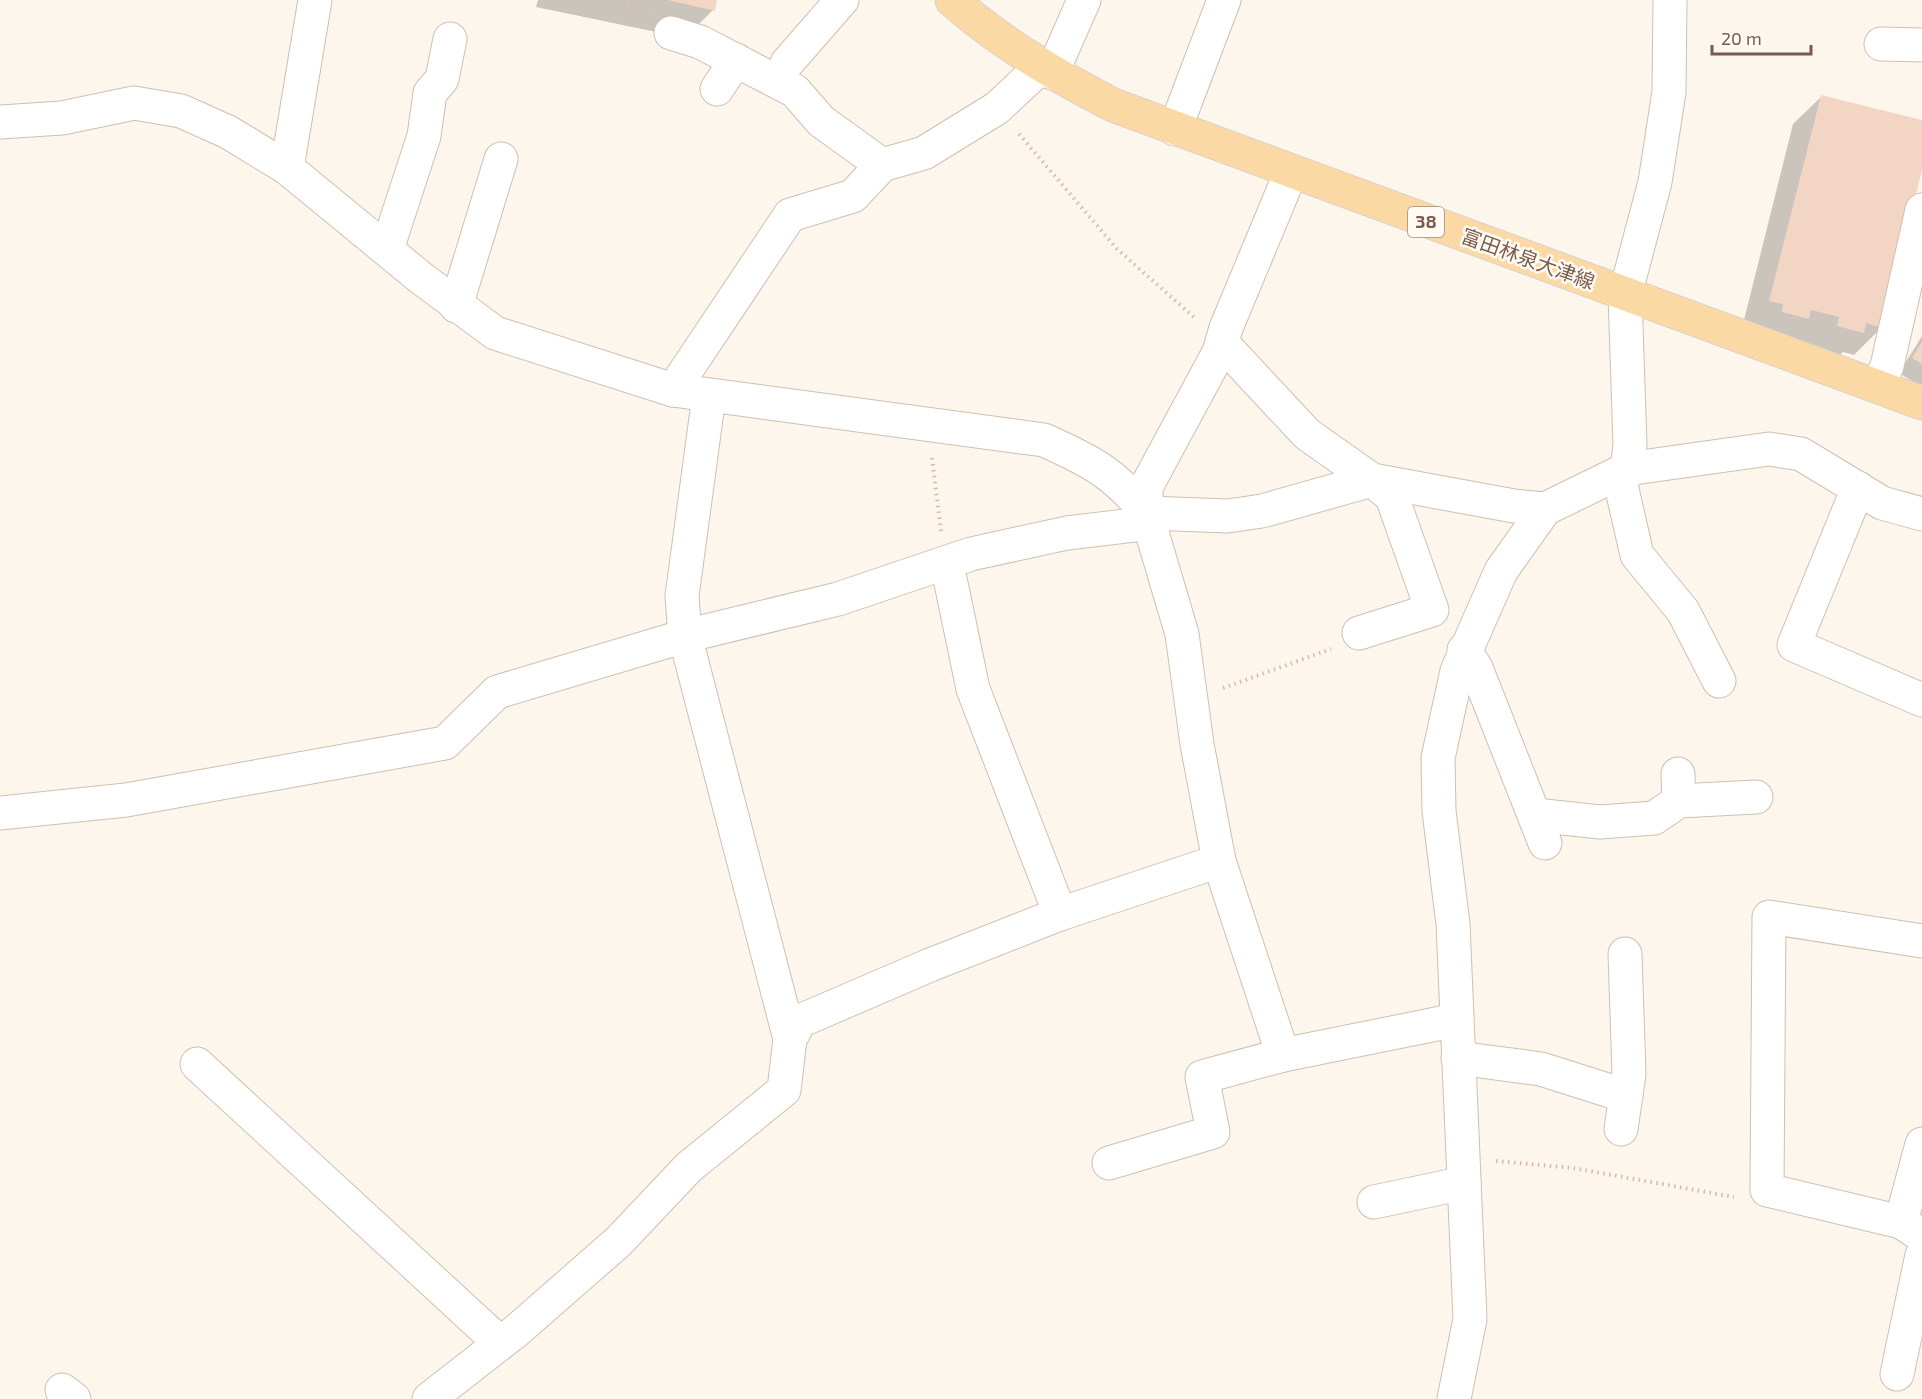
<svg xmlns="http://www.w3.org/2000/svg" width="1922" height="1399" viewBox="0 0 1922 1399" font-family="'Exo 2','Noto Sans JP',sans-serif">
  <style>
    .shadow { fill: #0003 }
    .building { fill: #f3d5c3 }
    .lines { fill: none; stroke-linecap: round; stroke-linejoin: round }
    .minor-casing { stroke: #d1beb0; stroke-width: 35 }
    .major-casing { stroke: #dad1cd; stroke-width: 35 }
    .path { stroke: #d9b8a5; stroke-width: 4; stroke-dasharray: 1.5 4.5; stroke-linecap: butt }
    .minor { stroke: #fff; stroke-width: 33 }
    .major { stroke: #fbd9a5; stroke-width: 33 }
    .labels { text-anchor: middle; stroke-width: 5; stroke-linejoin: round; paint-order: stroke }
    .shield { fill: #fffaf3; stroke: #a28b7f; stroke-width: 1.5 }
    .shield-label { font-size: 18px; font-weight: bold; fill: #7a5c4d }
    .street-label { font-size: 20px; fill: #7a5c4d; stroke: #fffaf3 }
  </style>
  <rect width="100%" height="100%" fill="#fdf6ec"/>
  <g class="shadow">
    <polygon points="538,0 715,0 713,10 685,38 536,7"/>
    <polygon points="1821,97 1922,122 1922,163 1882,327 1854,355 1843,352 1834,360 1810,354 1812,345 1742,328 1793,124"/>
    <polygon points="1922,336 1922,387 1899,373"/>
  </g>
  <g class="building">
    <polygon points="668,0 717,0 715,11"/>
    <polygon points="1821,95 1922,120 1922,170 1883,328 1866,323 1864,333 1837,326 1839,317 1811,310 1809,319 1782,312 1783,304 1769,301"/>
    <polygon points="1922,342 1922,364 1912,358"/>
  </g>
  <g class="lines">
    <g class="minor-casing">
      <g id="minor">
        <polyline points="671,33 700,42 795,91 821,121 882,165"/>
        <polyline points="1881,44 1922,45"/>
        <polyline points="787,63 842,0"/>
        <polyline points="1052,73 1084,0"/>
        <polyline points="717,89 736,60"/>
        <path d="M0,122L62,118L134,103L181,111L228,132L287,168L421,278L495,333L673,390L1044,440C1091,461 1114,473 1147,513"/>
        <polyline points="1175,129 1224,0"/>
        <polyline points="287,168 315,0"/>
        <polyline points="387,249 424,136 430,93 442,79 450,39"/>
        <polyline points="456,306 501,159"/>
        <polyline points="1223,344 1307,434 1372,480 1392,497 1432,610 1359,633"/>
        <polyline points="1878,386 1887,366 1922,210"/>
        <polyline points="673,390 790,215 853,196 882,165 924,153 997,108 1042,66"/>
        <polyline points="709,396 682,596 685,636 790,1039"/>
        <polyline points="1858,488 1794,645 1922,700"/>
        <polyline points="947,564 973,689 1060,914"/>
        <polyline points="1464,650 1476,668 1545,843"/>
        <polyline points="1719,681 1683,611 1637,555 1621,485 1627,469 1769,449 1801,454 1882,503 1922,514"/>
        <polyline points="1678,774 1679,801"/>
        <polyline points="0,813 126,800 445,743 497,692 685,636 838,599 971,554 1067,533 1134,525 1147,513 1228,516 1262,511 1372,480 1514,506 1545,509"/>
        <polyline points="1535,815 1600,822 1654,818 1679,801 1756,797"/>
        <polyline points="1219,861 1197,744 1182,634 1153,536 1145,489 1219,352 1226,328 1291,172"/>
        <polyline points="1458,1058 1541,1069 1626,1096"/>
        <polyline points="197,1064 499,1342"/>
        <polyline points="1621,1129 1629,1074 1625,954"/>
        <polyline points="1109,1163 1213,1132 1202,1077 1283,1055"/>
        <polyline points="1374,1202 1464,1183"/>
        <polyline points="1901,1222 1767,1190 1769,917 1922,941"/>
        <polyline points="1918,1233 1901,1222 1922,1144"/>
        <polyline points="1897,1374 1922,1255"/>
        <polyline points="62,1390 74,1399"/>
        <polyline points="429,1399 515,1332 618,1242 689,1167 784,1090 790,1039 800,1021 930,965 1060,914 1219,861 1283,1055 1456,1020"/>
        <polyline points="1454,1399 1470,1319 1453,924 1439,811 1438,758 1457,671 1501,571 1545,509 1627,469 1630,445 1625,295 1655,182 1669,92 1670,0"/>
      </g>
    </g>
    <g class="major-casing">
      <path id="major" d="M952,0C1001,43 1055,75 1113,105L1922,403"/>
    </g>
    <g class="path">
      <polyline points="613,0 649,9"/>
      <polyline points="1019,134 1117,249 1196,319"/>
      <polyline points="932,458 941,531"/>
      <polyline points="1223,688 1331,649"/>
      <polyline points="1496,1161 1573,1168 1734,1197"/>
    </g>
    <use href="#minor" class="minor"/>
    <use href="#major" class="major"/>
  </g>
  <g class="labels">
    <rect class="shield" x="1408" y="207" width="36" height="30" rx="4.5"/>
    <g class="shield-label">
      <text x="1426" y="228">38</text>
    </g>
    <g class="street-label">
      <text transform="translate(1528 259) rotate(20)" y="7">富田林泉大津線</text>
    </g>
  </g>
  <path d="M1712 45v9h99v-9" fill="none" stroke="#7a5c4d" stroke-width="3"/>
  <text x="1721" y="45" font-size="18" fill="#7a5c4d" stroke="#fffaf3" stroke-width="4.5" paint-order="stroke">20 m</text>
</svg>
